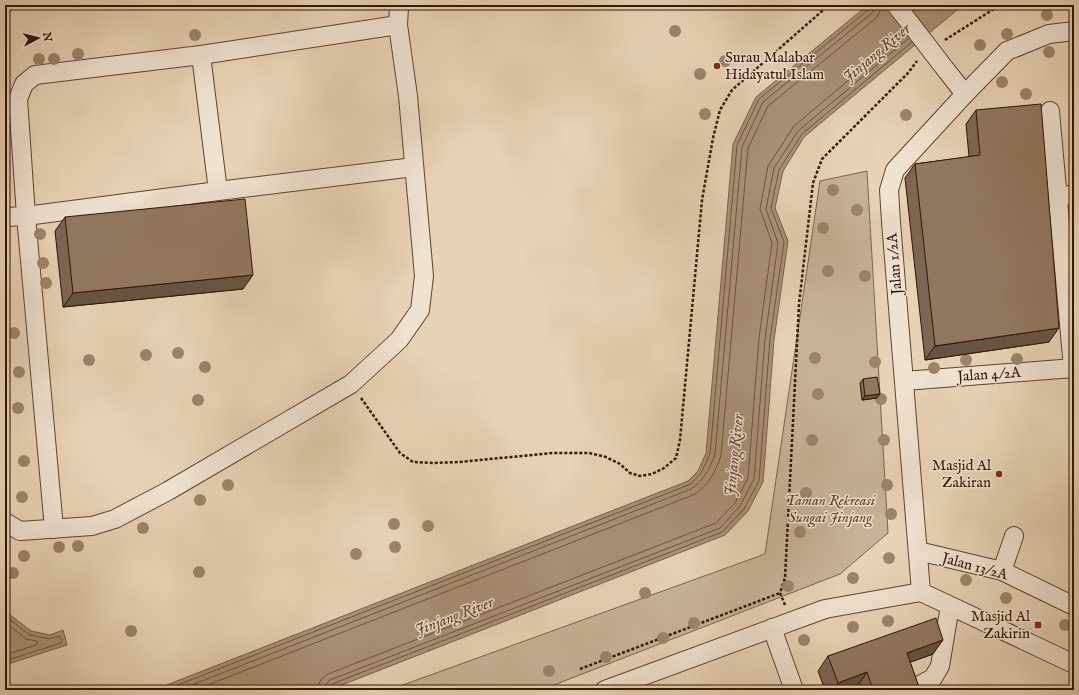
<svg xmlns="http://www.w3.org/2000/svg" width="1079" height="695" viewBox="0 0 1079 695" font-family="'IM FELL English',serif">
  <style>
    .green { fill: #c7b397; stroke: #7c644d }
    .water { fill: #a99278; stroke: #796049 }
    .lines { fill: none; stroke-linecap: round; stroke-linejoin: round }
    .shore { stroke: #6e543e; stroke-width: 1 }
    .minor-casing { stroke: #5f4430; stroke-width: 20 }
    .path { stroke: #321503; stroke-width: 2.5; stroke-dasharray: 3 2; stroke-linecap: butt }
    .minor { stroke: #efe2cf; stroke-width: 18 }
    .minor-bridge-casing { stroke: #5f4430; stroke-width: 20; stroke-linecap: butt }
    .minor-bridge { stroke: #efe2cf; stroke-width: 18 }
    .tree { fill: #9c846b }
    .wall { fill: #7c6753; stroke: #321503 }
    .shaded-wall { fill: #655443; stroke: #321503 }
    .building { fill: #907860; stroke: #321503 }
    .poi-dot { fill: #8f2418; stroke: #efe2cf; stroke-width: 1.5 }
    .labels { text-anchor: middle; stroke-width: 3; stroke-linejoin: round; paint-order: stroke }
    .poi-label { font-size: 15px; fill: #321503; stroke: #efe2cf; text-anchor: end }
    .street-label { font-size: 15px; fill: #321503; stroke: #efe2cf }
    .park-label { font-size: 15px; font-style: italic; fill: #5f442f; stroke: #efe2cf }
    .water-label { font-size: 16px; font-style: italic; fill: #624732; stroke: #efe2cf }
  </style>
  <rect width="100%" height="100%" fill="#e6d3b5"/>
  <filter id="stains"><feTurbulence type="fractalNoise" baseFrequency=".005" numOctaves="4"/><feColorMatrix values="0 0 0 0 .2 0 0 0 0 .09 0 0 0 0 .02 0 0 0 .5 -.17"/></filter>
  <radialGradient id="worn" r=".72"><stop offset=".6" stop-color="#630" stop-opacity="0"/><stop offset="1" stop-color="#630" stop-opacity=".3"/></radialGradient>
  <polygon class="green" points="867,171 888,533 840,574 541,690 389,690 765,554 820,181"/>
  <g class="water">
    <polygon points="868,5 963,5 804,137 783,171 775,208 788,241 774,340 763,482 748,511 725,535 329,690 154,690 688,481 698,471 706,453 733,144 756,97"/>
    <polygon points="5,611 31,631 50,635 63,630 67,645 5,665"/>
  </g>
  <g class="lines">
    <g class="shore">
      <polyline points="5,616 30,635 50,639 59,636 62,641 61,643 5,661"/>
      <polyline points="5,622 26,639 37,641 38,643 36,645 5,655"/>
      <polyline points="165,690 691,484 701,473 710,454 737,145 759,99 868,10 870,5"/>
      <path d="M179,690L691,489C703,482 711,467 715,454L742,147L763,102L872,13L875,9V5"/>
      <path d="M195,690L693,495C707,488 717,470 721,455L748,148L768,106L876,18L880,11L881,5"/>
      <path d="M318,690C318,683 321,678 328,674L716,523L735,503L748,478L759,338L772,243L760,209L768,166L794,126L905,33"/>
      <polyline points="324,690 326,684 330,680 720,528 740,506 754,479 765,339 778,243 766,209 774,168 798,131 909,38"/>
      <polyline points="329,690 330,687 332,684 722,532 744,509 759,481 770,339 784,242 771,208 779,170 802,134 912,42"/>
    </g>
    <g class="minor-casing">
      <g id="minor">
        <polyline points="201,55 398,25"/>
        <polyline points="946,70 965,94"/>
        <polyline points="1050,111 1073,368"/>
        <polyline points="218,191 414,167"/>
        <polyline points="1058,196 1074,195"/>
        <polyline points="5,217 26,216 218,191 201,55 35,75 24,84 18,99 26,216 54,529"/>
        <polyline points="904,381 1074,368"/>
        <polyline points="5,522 20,531 92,526 115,519 168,491 351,384 399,340 420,310 424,276 408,96 398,25 399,7 401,5"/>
        <polyline points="918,551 1002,571 1074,606"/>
        <polyline points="1002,571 1014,536"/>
        <polyline points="921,592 891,222 889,190 895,170 965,94 1007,51 1049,34 1074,31"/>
        <polyline points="921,592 1074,664"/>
        <polyline points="772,628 794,690"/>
        <polyline points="605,690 825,609 921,592"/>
        <polyline points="911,690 933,678 940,666 950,606"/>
      </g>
    </g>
    <g class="path">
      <polyline points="945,40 1000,5"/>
      <polyline points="361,398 400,453 413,462 433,463 459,462 553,453 589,453 606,457 620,464 630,473 640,476 652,474 664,468 676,458 680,440 702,200 713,138 720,110 732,90 829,5"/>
      <polyline points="785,605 780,593 785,578 799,304 813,183 822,159 908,73 917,61"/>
      <polyline points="580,669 780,593"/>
    </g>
    <use href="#minor" class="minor"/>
    <g class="minor-bridge-casing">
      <polyline id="minor-bridge" points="896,5 946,70"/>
    </g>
    <use href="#minor-bridge" class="minor-bridge"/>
  </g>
  <g class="tree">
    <circle cx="1047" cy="15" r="6"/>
    <circle cx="675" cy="31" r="6"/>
    <circle cx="1007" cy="34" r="6"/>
    <circle cx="195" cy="35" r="6"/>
    <circle cx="980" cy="45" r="6"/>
    <circle cx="1049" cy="52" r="6"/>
    <circle cx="78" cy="54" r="6"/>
    <circle cx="39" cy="59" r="6"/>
    <circle cx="54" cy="59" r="6"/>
    <circle cx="725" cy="61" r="6"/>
    <circle cx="700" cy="74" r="6"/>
    <circle cx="1002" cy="82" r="6"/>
    <circle cx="1026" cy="94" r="6"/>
    <circle cx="705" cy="114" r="6"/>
    <circle cx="906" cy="115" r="6"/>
    <circle cx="833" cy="190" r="6"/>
    <circle cx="857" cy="210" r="6"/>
    <circle cx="823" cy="228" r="6"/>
    <circle cx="40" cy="234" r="6"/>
    <circle cx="43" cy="263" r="6"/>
    <circle cx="828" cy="271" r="6"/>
    <circle cx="865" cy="276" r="6"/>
    <circle cx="46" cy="283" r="6"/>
    <circle cx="14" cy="333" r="6"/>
    <circle cx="178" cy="353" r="6"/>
    <circle cx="146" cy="355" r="6"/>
    <circle cx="815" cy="358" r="6"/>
    <circle cx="1017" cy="359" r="6"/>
    <circle cx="89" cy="360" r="6"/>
    <circle cx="966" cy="360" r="6"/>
    <circle cx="875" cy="362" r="6"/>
    <circle cx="205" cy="367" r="6"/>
    <circle cx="934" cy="368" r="6"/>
    <circle cx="19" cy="372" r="6"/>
    <circle cx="818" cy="394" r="6"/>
    <circle cx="881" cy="399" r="6"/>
    <circle cx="198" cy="400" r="6"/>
    <circle cx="18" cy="408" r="6"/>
    <circle cx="812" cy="440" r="6"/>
    <circle cx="884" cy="440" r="6"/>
    <circle cx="24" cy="461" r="6"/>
    <circle cx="228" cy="485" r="6"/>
    <circle cx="887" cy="485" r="6"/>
    <circle cx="806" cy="493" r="6"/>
    <circle cx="22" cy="497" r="6"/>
    <circle cx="200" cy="500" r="6"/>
    <circle cx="891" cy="514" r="6"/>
    <circle cx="394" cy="524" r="6"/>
    <circle cx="428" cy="526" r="6"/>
    <circle cx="143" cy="528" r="6"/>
    <circle cx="800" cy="532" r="6"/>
    <circle cx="78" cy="546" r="6"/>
    <circle cx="59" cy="547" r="6"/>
    <circle cx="395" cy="547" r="6"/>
    <circle cx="356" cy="554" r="6"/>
    <circle cx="24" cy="556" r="6"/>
    <circle cx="889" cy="558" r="6"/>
    <circle cx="199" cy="572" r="6"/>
    <circle cx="13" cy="573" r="6"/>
    <circle cx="853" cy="578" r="6"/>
    <circle cx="966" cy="580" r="6"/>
    <circle cx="788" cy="586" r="6"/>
    <circle cx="645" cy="593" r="6"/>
    <circle cx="1006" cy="598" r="6"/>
    <circle cx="888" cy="621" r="6"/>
    <circle cx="694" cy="623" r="6"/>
    <circle cx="1065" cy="625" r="6"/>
    <circle cx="853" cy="627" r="6"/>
    <circle cx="131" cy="631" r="6"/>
    <circle cx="663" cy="638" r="6"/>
    <circle cx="804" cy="640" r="6"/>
    <circle cx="606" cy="657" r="6"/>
    <circle cx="549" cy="671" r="6"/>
  </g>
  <g class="wall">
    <polygon points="1074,59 1074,116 1070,65"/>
    <polygon points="976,110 1049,342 925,360 905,178 915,164 969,157 966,124"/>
    <polygon points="65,217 243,289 63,307 55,231"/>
    <polygon points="863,379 877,398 862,400 860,383"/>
    <polygon points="933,654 910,662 920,690 858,690 857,687 848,690 825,690 818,671 828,656"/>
  </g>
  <g class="shaded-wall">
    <polygon points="253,275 243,289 63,307 73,293"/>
    <polygon points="1059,328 1049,342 925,360 935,346"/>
    <polygon points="880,394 877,398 862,400 865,396"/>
    <polygon points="943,640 933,654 897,667 907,653"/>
    <polygon points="867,672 857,687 848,690 833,690 838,683"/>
  </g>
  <g class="building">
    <polygon points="1041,104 1059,328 935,346 915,164 980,155 976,110"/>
    <polygon points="245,199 253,275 73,293 65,217"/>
    <polygon points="877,377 880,394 865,396 863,379"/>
    <polygon points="936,618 943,640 907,653 920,690 873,690 867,672 838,683 828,656"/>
  </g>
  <g class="poi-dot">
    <circle cx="717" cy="66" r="4"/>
    <circle cx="999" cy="474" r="4"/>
    <rect x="1034" y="621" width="8" height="8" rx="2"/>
  </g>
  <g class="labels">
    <g class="poi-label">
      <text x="725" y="62" text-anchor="start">Surau Malabar<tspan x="725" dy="17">Hidayatul Islam</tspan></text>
      <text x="991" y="470">Masjid Al<tspan x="991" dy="17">Zakiran</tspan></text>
      <text x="1030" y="621">Masjid Al<tspan x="1030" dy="17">Zakirin</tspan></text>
    </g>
    <g class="street-label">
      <text transform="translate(894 264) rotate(-95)" y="5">Jalan 1/2A</text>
      <text transform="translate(989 374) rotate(-4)" y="5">Jalan 4/2A</text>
      <text transform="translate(975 566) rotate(15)" y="5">Jalan 13/2A</text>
    </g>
    <g class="park-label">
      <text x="830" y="505">Taman Rekreasi<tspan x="830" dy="17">Sungai Jinjang</tspan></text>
    </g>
    <g class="water-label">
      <text transform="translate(876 52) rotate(-40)" y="6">Jinjang River</text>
      <text transform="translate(733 455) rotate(-84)" y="6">Jinjang River</text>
      <text transform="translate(454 615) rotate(-21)" y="6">Jinjang River</text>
    </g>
  </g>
  <rect width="1079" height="695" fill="none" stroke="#e6d3b5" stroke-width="20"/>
  <rect x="6" y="6" width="1067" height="683" fill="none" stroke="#321503" stroke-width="2"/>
  <rect x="10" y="10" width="1059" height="675" fill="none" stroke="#321503"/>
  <g transform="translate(38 38) rotate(83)" stroke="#efe2cf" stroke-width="3" paint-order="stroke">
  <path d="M0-3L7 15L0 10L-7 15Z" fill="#321503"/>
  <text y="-6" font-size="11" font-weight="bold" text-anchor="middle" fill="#321503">N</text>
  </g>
  <rect width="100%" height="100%" filter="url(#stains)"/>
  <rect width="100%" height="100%" fill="url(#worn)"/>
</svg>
